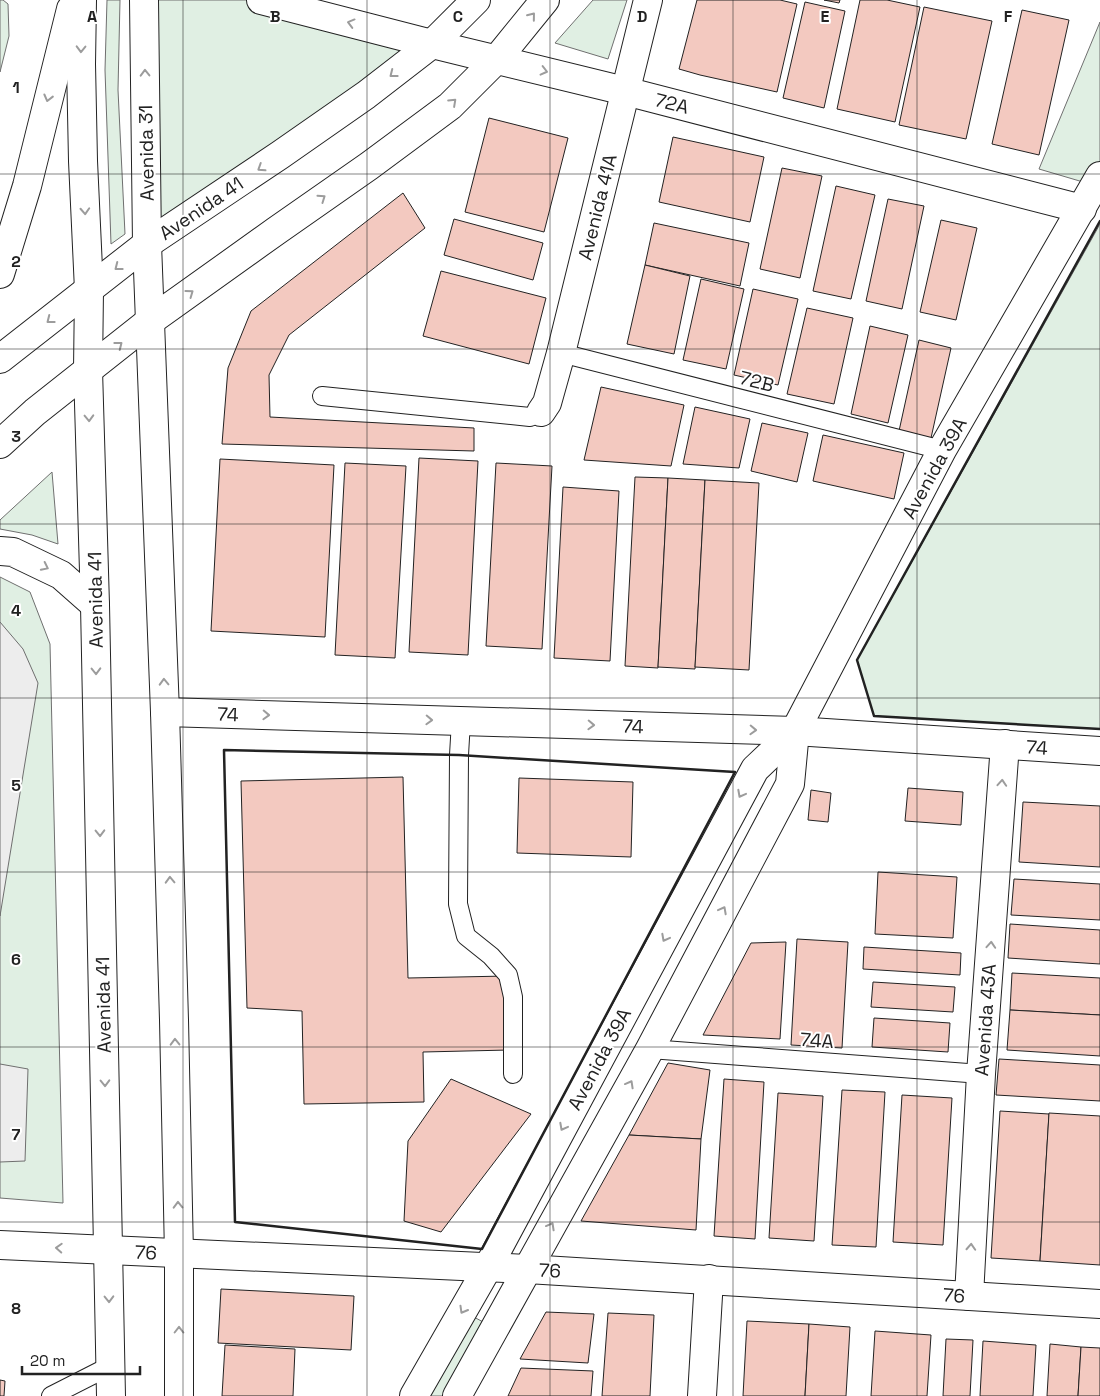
<svg xmlns="http://www.w3.org/2000/svg" width="1100" height="1396" viewBox="0 0 1100 1396" font-family="'Space Grotesk',sans-serif">
  <style>
    .green { fill: #e0efe3; stroke: #6f6f6f }
    .parking { fill: #ededed; stroke: #6f6f6f }
    .building { fill: #f3c9c0; stroke: #222 }
    .lines { fill: none; stroke-linecap: round; stroke-linejoin: round }
    .lane-casing { stroke: #222; stroke-width: 20 }
    .street-casing { stroke: #222; stroke-width: 30 }
    .secondary-casing { stroke: #222; stroke-width: 30 }
    .primary-casing { stroke: #222; stroke-width: 30 }
    .lane { stroke: #fff; stroke-width: 18 }
    .street { stroke: #fff; stroke-width: 28 }
    .secondary { stroke: #fff; stroke-width: 28 }
    .primary { stroke: #fff; stroke-width: 28 }
    .wall { stroke: #222; stroke-width: 2.5 }
    .oneway { stroke: #9c9c9c }
    .grid { fill: none; stroke: #222; stroke-width: 1; stroke-opacity: 0.55 }
    .labels { text-anchor: middle; stroke-width: 4; stroke-linejoin: round; paint-order: stroke }
    .street-label { font-size: 19px; fill: #222; stroke: #fff }
    .grid-label { font-size: 16px; text-anchor: middle; font-weight: bold; fill: #222; stroke: #fff; stroke-width: 4; stroke-linejoin: round; paint-order: stroke }
  </style>
  <rect width="100%" height="100%" fill="#fff"/>
  <g class="green">
    <polygon points="0,0 3,0 8,4 9,36 0,72"/>
    <polygon points="107,0 120,0 118,90 125,234 111,244 105,70"/>
    <polygon points="144,0 261,0 432,44 147,244"/>
    <polygon points="593,0 627,0 608,59 555,43"/>
    <polygon points="1100,22 1100,187 1039,169"/>
    <polygon points="1100,224 1100,729 874,716 857,660"/>
    <polygon points="52,472 58,544 32,535 0,529 0,520"/>
    <polygon points="0,577 30,592 50,644 63,1203 0,1198"/>
    <polygon points="470,1315 487,1324 447,1396 424,1396"/>
  </g>
  <g class="parking">
    <polygon points="0,622 23,649 38,683 0,916"/>
    <polygon points="0,1064 28,1069 25,1161 0,1162"/>
  </g>
  <g class="building">
    <polygon points="697,0 780,0 797,4 777,92 700,75 679,69"/>
    <polygon points="824,0 840,0 839,3"/>
    <polygon points="860,0 887,0 920,7 895,122 837,109"/>
    <polygon points="805,2 845,11 824,108 783,98"/>
    <polygon points="924,7 992,21 966,139 899,125"/>
    <polygon points="1022,10 1069,20 1039,155 992,144"/>
    <polygon points="489,118 568,138 544,232 465,212"/>
    <polygon points="673,137 764,157 750,222 659,202"/>
    <polygon points="782,168 822,176 800,278 760,269"/>
    <polygon points="836,186 875,195 851,299 813,291"/>
    <polygon points="403,193 425,228 289,335 269,375 270,417 474,428 474,451 222,444 228,368 251,311"/>
    <polygon points="888,199 924,206 902,309 866,301"/>
    <polygon points="454,219 543,243 533,280 444,255"/>
    <polygon points="941,220 977,228 956,320 920,312"/>
    <polygon points="654,223 749,243 740,286 645,265"/>
    <polygon points="645,265 690,276 674,354 627,344"/>
    <polygon points="441,271 546,298 529,364 423,336"/>
    <polygon points="701,279 744,289 726,369 683,360"/>
    <polygon points="753,289 798,299 778,385 734,375"/>
    <polygon points="807,308 853,318 834,404 787,394"/>
    <polygon points="870,326 908,335 888,423 851,414"/>
    <polygon points="919,340 951,348 931,438 899,431"/>
    <polygon points="601,387 684,405 671,466 584,460"/>
    <polygon points="695,407 750,419 739,468 683,464"/>
    <polygon points="762,423 808,433 797,482 751,471"/>
    <polygon points="823,435 904,453 894,499 813,481"/>
    <polygon points="419,458 478,461 468,655 409,652"/>
    <polygon points="220,459 334,465 325,637 211,631"/>
    <polygon points="345,463 406,466 395,658 335,655"/>
    <polygon points="496,463 552,466 542,649 486,646"/>
    <polygon points="635,477 668,478 658,668 625,666"/>
    <polygon points="668,478 705,480 695,669 658,667"/>
    <polygon points="705,480 759,483 749,670 695,667"/>
    <polygon points="563,487 619,491 610,661 554,658"/>
    <polygon points="403,777 408,978 507,976 509,1050 423,1052 424,1102 304,1104 302,1011 247,1008 241,781"/>
    <polygon points="519,778 633,782 631,857 517,853"/>
    <polygon points="908,788 963,792 961,825 905,821"/>
    <polygon points="811,790 831,793 828,822 808,820"/>
    <polygon points="1023,802 1100,806 1100,867 1019,862"/>
    <polygon points="878,872 957,877 953,938 875,934"/>
    <polygon points="1014,879 1100,884 1100,920 1011,915"/>
    <polygon points="1010,924 1100,930 1100,964 1008,958"/>
    <polygon points="797,939 848,942 842,1048 791,1045"/>
    <polygon points="786,942 780,1039 703,1035 751,943"/>
    <polygon points="864,947 961,953 960,975 863,969"/>
    <polygon points="1012,973 1100,978 1100,1015 1010,1010"/>
    <polygon points="873,982 955,987 953,1012 871,1007"/>
    <polygon points="1010,1010 1100,1015 1100,1056 1007,1050"/>
    <polygon points="874,1018 950,1023 948,1052 872,1047"/>
    <polygon points="999,1059 1100,1065 1100,1101 996,1095"/>
    <polygon points="668,1063 710,1070 701,1139 629,1135"/>
    <polygon points="451,1079 531,1114 441,1232 404,1221 408,1141"/>
    <polygon points="724,1079 764,1082 755,1239 714,1236"/>
    <polygon points="842,1090 885,1092 876,1247 832,1245"/>
    <polygon points="778,1093 823,1096 814,1241 769,1238"/>
    <polygon points="902,1095 952,1098 943,1245 893,1242"/>
    <polygon points="1000,1111 1049,1114 1040,1261 991,1258"/>
    <polygon points="1049,1113 1100,1116 1100,1265 1040,1261"/>
    <polygon points="629,1135 701,1139 696,1230 581,1221"/>
    <polygon points="221,1289 354,1296 351,1350 218,1343"/>
    <polygon points="546,1312 594,1314 588,1363 520,1359"/>
    <polygon points="608,1313 654,1315 650,1396 602,1396"/>
    <polygon points="747,1321 809,1324 805,1396 743,1396"/>
    <polygon points="809,1324 850,1327 846,1396 805,1396"/>
    <polygon points="875,1331 931,1335 927,1396 871,1396"/>
    <polygon points="946,1339 973,1340 970,1396 943,1396"/>
    <polygon points="983,1341 1036,1345 1033,1396 980,1396"/>
    <polygon points="1050,1344 1081,1347 1078,1396 1047,1396"/>
    <polygon points="225,1345 295,1349 293,1396 222,1396"/>
    <polygon points="1081,1347 1100,1348 1100,1396 1078,1396"/>
    <polygon points="521,1368 593,1371 591,1396 508,1396"/>
    <polygon points="0,1380 5,1381 4,1396 0,1396"/>
  </g>
  <g class="lines">
    <g class="lane-casing">
      <g id="lane">
        <polyline points="561,353 942,450"/>
        <polyline points="322,396 530,417 541,412"/>
        <polyline points="461,721 459,755 458,904 466,936 491,956 508,975 513,997 513,1074"/>
        <polyline points="650,1049 981,1074"/>
        <polyline points="51,1396 110,1366"/>
      </g>
    </g>
    <g class="street-casing">
      <g id="street">
        <polyline points="432,44 625,91 1082,209"/>
        <polyline points="541,412 547,403 561,353 648,0"/>
        <polyline points="165,712 795,731 1100,751"/>
        <polyline points="969,1296 981,1074 1005,744"/>
        <polyline points="414,1396 488,1267 755,769 795,731 942,450 1100,176"/>
        <polyline points="457,1396 650,1049 790,784 795,731"/>
        <polyline points="702,1396 709,1279"/>
      </g>
    </g>
    <g class="secondary-casing">
      <g id="secondary">
        <polyline points="261,0 432,44"/>
        <polyline points="0,1245 527,1269 1100,1304"/>
      </g>
    </g>
    <g class="primary-casing">
      <g id="primary">
        <polyline points="82,0 81,64 83,161 89,290 88,370 95,605 111,1396"/>
        <polyline points="144,0 147,244 165,712 174,1020 179,1254 179,1396"/>
        <polyline points="0,274 27,186 71,9"/>
        <polyline points="0,359 147,244 280,155 366,95 432,44 476,0"/>
        <polyline points="0,444 35,412 150,321 276,231 369,166 450,106 497,59 545,0"/>
        <polyline points="0,551 13,552 61,575 95,605"/>
      </g>
    </g>
    <use href="#lane" class="lane"/>
    <use href="#street" class="street"/>
    <use href="#secondary" class="secondary"/>
    <use href="#primary" class="primary"/>
    <g class="wall">
      <polyline points="1100,221 857,660 874,716 1100,729"/>
      <polygon points="224,750 459,755 735,772 482,1249 235,1222"/>
    </g>
  </g>
  <defs><path id="oneway-chevron" d="M-2-3.5L2.5 0L-2 3.5" fill="none" stroke-width="1.6" stroke-linecap="round" stroke-linejoin="round" transform="scale(1.25)"/></defs>
  <g class="oneway">
    <use href="#oneway-chevron" transform="translate(532 16) rotate(-51)"/>
    <use href="#oneway-chevron" transform="translate(351 23) rotate(-165)"/>
    <use href="#oneway-chevron" transform="translate(81 49) rotate(91)"/>
    <use href="#oneway-chevron" transform="translate(544 71) rotate(14)"/>
    <use href="#oneway-chevron" transform="translate(145 73) rotate(-91)"/>
    <use href="#oneway-chevron" transform="translate(393 74) rotate(142)"/>
    <use href="#oneway-chevron" transform="translate(48 98) rotate(104)"/>
    <use href="#oneway-chevron" transform="translate(453 102) rotate(-43)"/>
    <use href="#oneway-chevron" transform="translate(261 168) rotate(147)"/>
    <use href="#oneway-chevron" transform="translate(322 198) rotate(-35)"/>
    <use href="#oneway-chevron" transform="translate(85 211) rotate(87)"/>
    <use href="#oneway-chevron" transform="translate(118 267) rotate(142)"/>
    <use href="#oneway-chevron" transform="translate(190 293) rotate(-36)"/>
    <use href="#oneway-chevron" transform="translate(50 320) rotate(142)"/>
    <use href="#oneway-chevron" transform="translate(119 345) rotate(-38)"/>
    <use href="#oneway-chevron" transform="translate(89 418) rotate(88)"/>
    <use href="#oneway-chevron" transform="translate(45 567) rotate(26)"/>
    <use href="#oneway-chevron" transform="translate(96 671) rotate(89)"/>
    <use href="#oneway-chevron" transform="translate(164 682) rotate(-92)"/>
    <use href="#oneway-chevron" transform="translate(266 715) rotate(2)"/>
    <use href="#oneway-chevron" transform="translate(429 720) rotate(2)"/>
    <use href="#oneway-chevron" transform="translate(591 725) rotate(2)"/>
    <use href="#oneway-chevron" transform="translate(753 730) rotate(2)"/>
    <use href="#oneway-chevron" transform="translate(1002 783) rotate(-86)"/>
    <use href="#oneway-chevron" transform="translate(741 794) rotate(118)"/>
    <use href="#oneway-chevron" transform="translate(100 833) rotate(89)"/>
    <use href="#oneway-chevron" transform="translate(170 880) rotate(-92)"/>
    <use href="#oneway-chevron" transform="translate(723 910) rotate(-62)"/>
    <use href="#oneway-chevron" transform="translate(665 938) rotate(118)"/>
    <use href="#oneway-chevron" transform="translate(991 945) rotate(-86)"/>
    <use href="#oneway-chevron" transform="translate(175 1042) rotate(-91)"/>
    <use href="#oneway-chevron" transform="translate(105 1083) rotate(89)"/>
    <use href="#oneway-chevron" transform="translate(630 1084) rotate(-61)"/>
    <use href="#oneway-chevron" transform="translate(563 1127) rotate(118)"/>
    <use href="#oneway-chevron" transform="translate(178 1205) rotate(-91)"/>
    <use href="#oneway-chevron" transform="translate(551 1226) rotate(-61)"/>
    <use href="#oneway-chevron" transform="translate(971 1247) rotate(-87)"/>
    <use href="#oneway-chevron" transform="translate(59 1248) rotate(-177)"/>
    <use href="#oneway-chevron" transform="translate(109 1299) rotate(89)"/>
    <use href="#oneway-chevron" transform="translate(463 1310) rotate(120)"/>
    <use href="#oneway-chevron" transform="translate(179 1330) rotate(-90)"/>
  </g>
  <path class="grid" d="M183,0V1396M367,0V1396M550,0V1396M733,0V1396M917,0V1396M0,174H1100M0,349H1100M0,524H1100M0,698H1100M0,872H1100M0,1047H1100M0,1222H1100"/>
  <g class="labels">
    <g class="street-label">
      <text transform="translate(672 103) rotate(14)" y="7">72A</text>
      <text transform="translate(146 153) rotate(-91)" y="7">Avenida 31</text>
      <text transform="translate(597 207) rotate(-76)" y="7">Avenida 41A</text>
      <text transform="translate(201 208) rotate(-34)" y="7">Avenida 41</text>
      <text transform="translate(757 381) rotate(14)" y="7">72B</text>
      <text transform="translate(934 468) rotate(-61)" y="7">Avenida 39A</text>
      <text transform="translate(95 600) rotate(-91)" y="7">Avenida 41</text>
      <text transform="translate(228 714) rotate(2)" y="7">74</text>
      <text transform="translate(633 726) rotate(2)" y="7">74</text>
      <text transform="translate(1037 747) rotate(4)" y="7">74</text>
      <text transform="translate(103 1005) rotate(-91)" y="7">Avenida 41</text>
      <text transform="translate(985 1020) rotate(-86)" y="7">Avenida 43A</text>
      <text transform="translate(817 1040) rotate(4)" y="7">74A</text>
      <text transform="translate(599 1059) rotate(-62)" y="7">Avenida 39A</text>
      <text transform="translate(146 1252) rotate(3)" y="7">76</text>
      <text transform="translate(550 1270) rotate(3)" y="7">76</text>
      <text transform="translate(954 1295) rotate(4)" y="7">76</text>
    </g>
  </g>
  <g class="grid-label">
    <text x="92" y="22">A</text>
    <text x="275" y="22">B</text>
    <text x="458" y="22">C</text>
    <text x="642" y="22">D</text>
    <text x="825" y="22">E</text>
    <text x="1008" y="22">F</text>
    <text x="16" y="93">1</text>
    <text x="16" y="267">2</text>
    <text x="16" y="442">3</text>
    <text x="16" y="616">4</text>
    <text x="16" y="791">5</text>
    <text x="16" y="965">6</text>
    <text x="16" y="1140">7</text>
    <text x="16" y="1314">8</text>
  </g>
  <path d="M22 1366v8h118v-8" fill="none" stroke="#222222" stroke-width="2.5"/>
  <text x="30" y="1366" font-size="15" fill="#222222" stroke="#ffffff" stroke-width="4" paint-order="stroke">20 m</text>
</svg>
